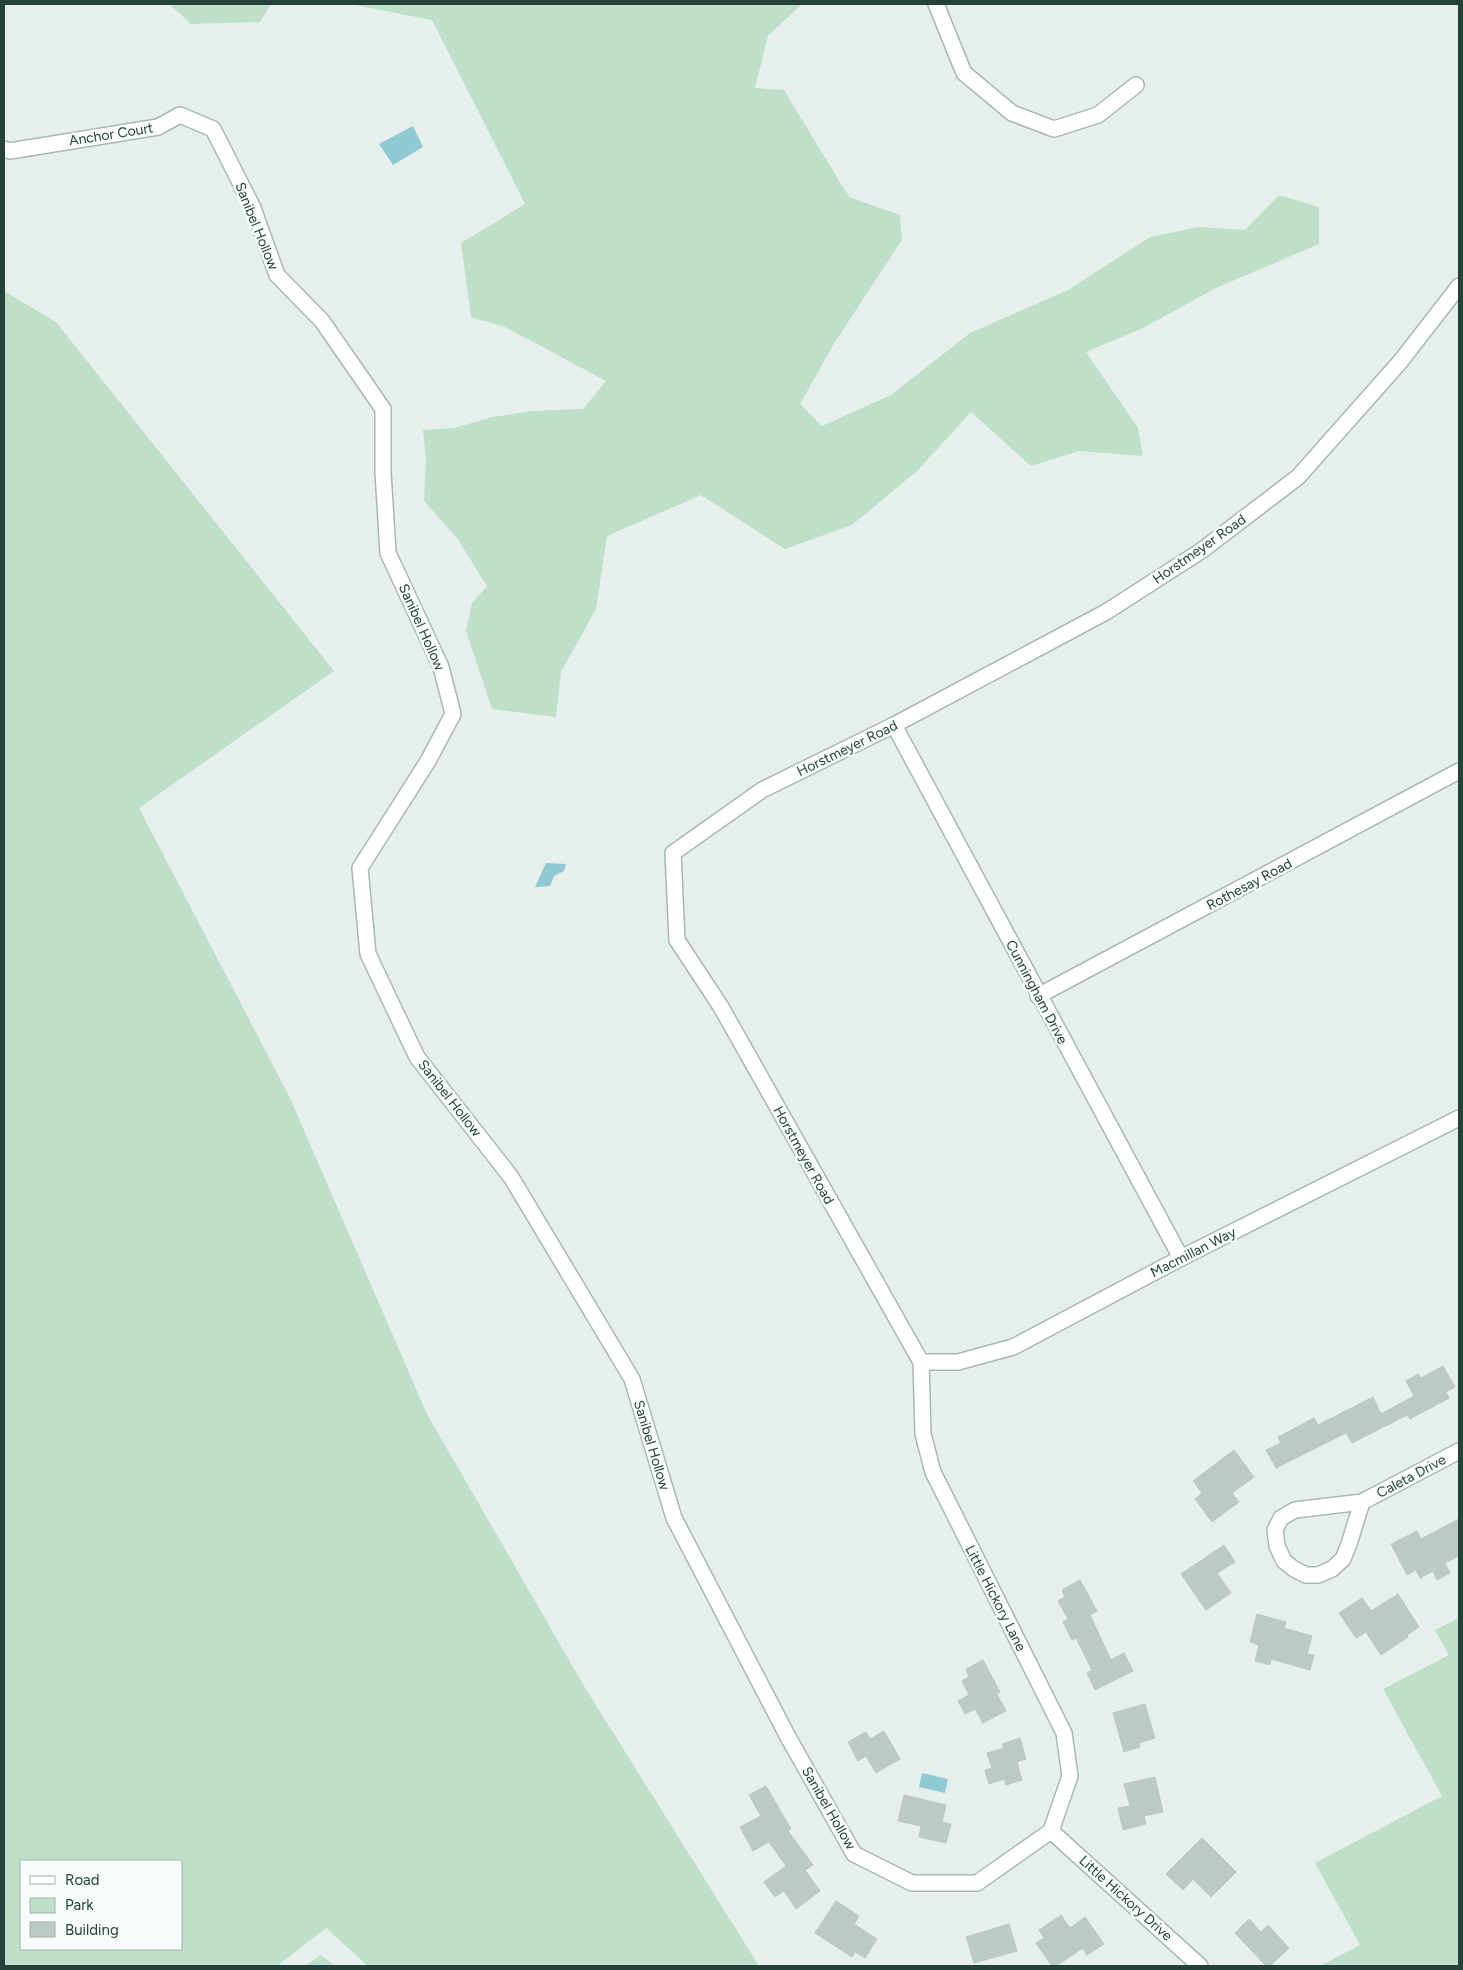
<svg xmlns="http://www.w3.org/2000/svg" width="1463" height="1970" viewBox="0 0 1463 1970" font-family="Figtree,sans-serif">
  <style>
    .green { fill: #bfe0c8; fill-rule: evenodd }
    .water { fill: #8ec9d4 }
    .building { fill: #bbcac4; stroke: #b8c9c2 }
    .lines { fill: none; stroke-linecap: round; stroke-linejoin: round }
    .minor-casing { stroke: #a8b8b2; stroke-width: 18 }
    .minor { stroke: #fff; stroke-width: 15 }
    .labels { text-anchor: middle; stroke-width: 5; stroke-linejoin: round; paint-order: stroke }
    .street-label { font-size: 14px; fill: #24423a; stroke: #f7fbf9 }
  </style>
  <rect width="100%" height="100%" fill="#e6efeb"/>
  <g class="green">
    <polygon points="169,4 271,4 260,22 191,24"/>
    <polygon points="350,4 802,4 768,36 755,88 784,90 849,197 900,215 902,240 835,342 800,404 822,426 891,395 970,333 1068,290 1150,237 1199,227 1245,230 1279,195 1319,207 1319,244 1216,288 1143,328 1086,352 1138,428 1143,456 1079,451 1031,466 971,412 918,470 852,525 785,549 701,495 607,536 596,609 561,672 556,717 492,709 466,631 472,603 487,586 457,538 424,501 426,460 423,430 454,428 493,417 532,411 583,409 606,381 505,327 471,317 461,243 525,204 432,20"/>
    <path d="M4,291L56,322L334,671L139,808L290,1098L427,1414L584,1686L759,1966H368L326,1928L277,1966H4ZM21,1861H181V1949H21Z"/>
    <polygon points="1459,1618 1459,1966 1320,1966 1360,1945 1315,1863 1442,1796 1383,1689 1449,1655 1435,1630"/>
    <polygon points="321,1955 335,1966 305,1966"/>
  </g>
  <g class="water">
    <polygon points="413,126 423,147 393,165 379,144"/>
    <polygon points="546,863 566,864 564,871 554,876 550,886 535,887"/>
    <polygon points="922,1773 948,1779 945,1793 919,1787"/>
  </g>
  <g class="building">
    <polygon points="1443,1366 1455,1387 1446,1392 1449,1398 1410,1419 1407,1415 1352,1443 1346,1433 1276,1468 1266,1450 1281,1443 1278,1437 1314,1418 1318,1425 1373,1397 1381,1414 1414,1396 1406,1381 1418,1374 1421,1378"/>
    <polygon points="1234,1450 1254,1477 1232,1493 1239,1502 1212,1522 1195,1499 1202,1493 1193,1481"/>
    <polygon points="1459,1519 1459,1556 1445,1563 1450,1573 1437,1580 1433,1571 1420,1578 1416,1570 1407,1575 1391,1544 1417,1531 1421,1539"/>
    <polygon points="1224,1545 1235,1562 1217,1573 1231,1593 1206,1610 1181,1574"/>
    <polygon points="1080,1580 1097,1611 1090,1615 1111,1660 1124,1653 1133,1671 1095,1690 1087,1673 1092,1670 1076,1638 1072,1640 1063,1622 1068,1619 1058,1601 1065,1597 1062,1590"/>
    <polygon points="1398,1594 1419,1627 1407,1635 1408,1637 1381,1655 1366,1632 1356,1638 1339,1613 1362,1598 1371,1611"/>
    <polygon points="1257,1614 1286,1622 1284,1628 1312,1636 1307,1654 1314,1655 1310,1670 1271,1659 1270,1665 1255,1661 1259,1645 1250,1642"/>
    <polygon points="983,1660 1000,1692 997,1694 1006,1711 983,1723 975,1709 965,1714 958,1701 969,1695 962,1681 969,1677 966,1669"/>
    <polygon points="1145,1704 1155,1738 1139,1743 1140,1747 1124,1752 1113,1713"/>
    <polygon points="884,1731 900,1759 876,1773 866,1756 858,1761 848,1742 866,1732 870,1739"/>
    <polygon points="1020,1738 1026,1759 1017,1762 1022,1780 1006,1785 1004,1779 989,1784 985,1770 992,1768 987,1753 1004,1748 1002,1744"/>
    <polygon points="1155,1777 1163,1812 1144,1816 1146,1824 1123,1830 1118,1808 1130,1806 1124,1784"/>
    <polygon points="766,1786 791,1829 788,1831 813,1865 805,1870 820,1891 796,1909 784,1891 775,1897 764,1882 786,1866 769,1842 753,1851 740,1827 761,1816 749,1795"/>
    <polygon points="904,1795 946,1805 942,1822 951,1824 946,1843 919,1837 921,1826 898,1821"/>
    <polygon points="1202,1838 1236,1872 1211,1897 1193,1879 1183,1890 1166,1874"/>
    <polygon points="836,1901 859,1916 854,1924 877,1939 865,1958 855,1952 852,1957 815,1933"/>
    <polygon points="1061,1915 1070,1928 1085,1917 1104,1944 1087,1955 1083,1948 1056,1966 1052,1966 1036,1943 1044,1938 1039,1930"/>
    <polygon points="1249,1919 1261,1932 1268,1925 1289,1948 1270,1966 1266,1966 1235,1933"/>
    <polygon points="1009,1924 1017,1951 974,1963 966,1937"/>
  </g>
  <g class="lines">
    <g class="minor-casing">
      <g id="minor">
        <polyline points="936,4 964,73 1012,113 1054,129 1098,115 1136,85"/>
        <polyline points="4,149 10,151 158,127 180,115 213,129 253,208 277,275 322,321 383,409 383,472 388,553 441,667 453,714 428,761 360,868 368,954 417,1057 511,1177 632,1379 674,1518 788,1737 854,1854 912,1883 977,1883 1051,1831"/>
        <polyline points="894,725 1181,1258"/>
        <polyline points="1038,996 1459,771"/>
        <polyline points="921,1362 958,1362 1013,1347 1181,1258 1459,1118"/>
        <polyline points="1362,1502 1349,1544 1343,1559 1332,1569 1318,1575 1306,1575 1294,1569 1284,1561 1277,1546 1275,1530 1281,1518 1295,1510 1362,1502 1459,1451"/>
        <polyline points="1051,1831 1070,1776 1064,1733 933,1472 923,1434 921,1362 721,1007 677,940 673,853 762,790 894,725 1106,612 1201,551 1298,477 1400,362 1459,286"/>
        <polyline points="1051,1831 1200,1966"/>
      </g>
    </g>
    <use href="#minor" class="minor"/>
  </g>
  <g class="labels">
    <g class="street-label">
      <text transform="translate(111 134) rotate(-9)" y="5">Anchor Court</text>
      <text transform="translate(257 226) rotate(68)" y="5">Sanibel Hollow</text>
      <text transform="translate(1199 549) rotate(-35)" y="5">Horstmeyer Road</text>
      <text transform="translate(422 627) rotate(66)" y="5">Sanibel Hollow</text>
      <text transform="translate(847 748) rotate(-26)" y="5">Horstmeyer Road</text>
      <text transform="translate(1249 884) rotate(-28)" y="5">Rothesay Road</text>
      <text transform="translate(1037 992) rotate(62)" y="5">Cunningham Drive</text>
      <text transform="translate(450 1098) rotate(52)" y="5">Sanibel Hollow</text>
      <text transform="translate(804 1155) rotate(61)" y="5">Horstmeyer Road</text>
      <text transform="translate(1193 1252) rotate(-27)" y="5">Macmillan Way</text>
      <text transform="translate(652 1445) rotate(73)" y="5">Sanibel Hollow</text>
      <text transform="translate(1411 1476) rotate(-28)" y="5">Caleta Drive</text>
      <text transform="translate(996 1598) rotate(63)" y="5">Little Hickory Lane</text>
      <text transform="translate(829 1808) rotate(60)" y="5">Sanibel Hollow</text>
      <text transform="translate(1126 1898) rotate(42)" y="5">Little Hickory Drive</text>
    </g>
  </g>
  <rect width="1463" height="1970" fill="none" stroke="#24423a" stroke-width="10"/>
  <rect x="20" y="1860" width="162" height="90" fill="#f7fbf9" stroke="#a3b1ad"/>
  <rect x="30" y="1876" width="25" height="8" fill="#ffffff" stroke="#a3b1ad"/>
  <text x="65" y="1885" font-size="15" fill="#24423a">Road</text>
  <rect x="30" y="1898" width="25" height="15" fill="#bfe0c8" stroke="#a3b1ad"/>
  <text x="65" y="1910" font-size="15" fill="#24423a">Park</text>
  <rect x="30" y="1922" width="25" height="15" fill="#bbcac4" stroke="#a3b1ad"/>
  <text x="65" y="1935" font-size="15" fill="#24423a">Building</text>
</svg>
